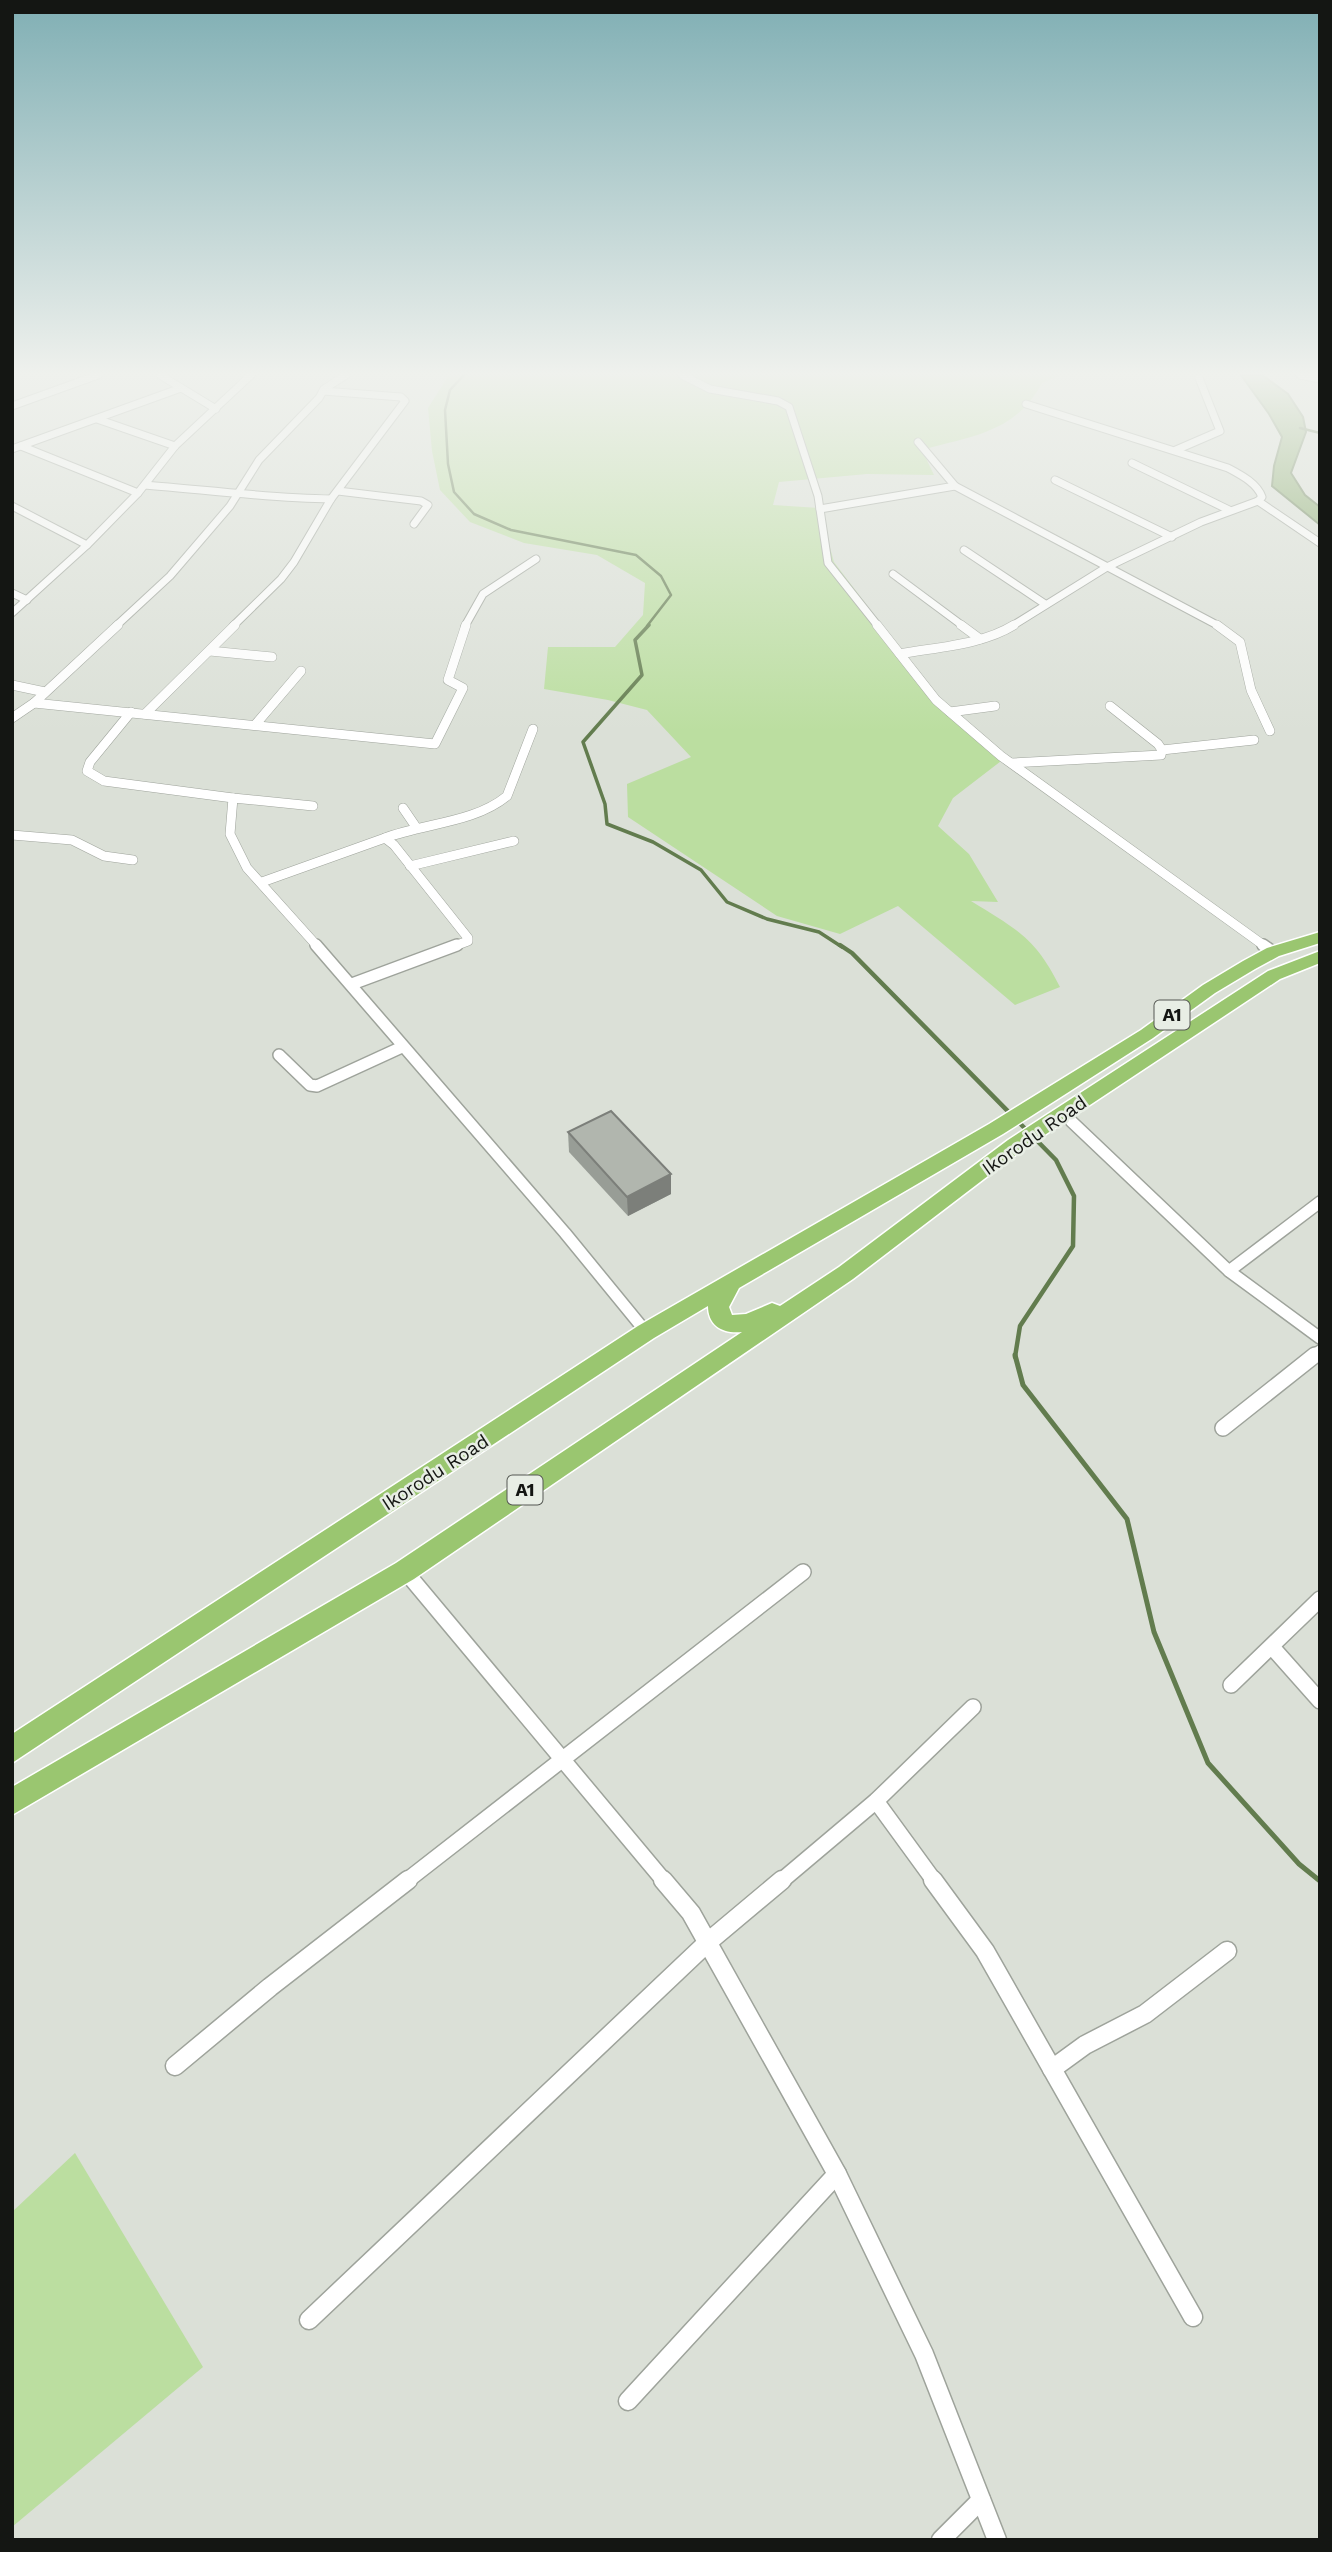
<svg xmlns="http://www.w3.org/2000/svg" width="1332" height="2552" viewBox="0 0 1332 2552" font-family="'Work Sans',sans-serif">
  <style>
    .green { fill: #bbdea0 }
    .water { fill: #84a867; stroke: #627c4e; stroke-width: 2 }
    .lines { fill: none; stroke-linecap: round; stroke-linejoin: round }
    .stream-far3 { stroke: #627c4e; stroke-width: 2.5 }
    .stream-far2 { stroke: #627c4e; stroke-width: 3.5 }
    .stream-far1 { stroke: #627c4e; stroke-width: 4.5 }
    .stream { stroke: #627c4e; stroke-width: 5 }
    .minor-far4-casing { stroke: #9ea39b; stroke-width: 9 }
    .minor-far3-casing { stroke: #9ea39b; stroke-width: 10 }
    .minor-far2-casing { stroke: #9ea39b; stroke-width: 14 }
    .minor-far1-casing { stroke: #9ea39b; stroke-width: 18 }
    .minor-casing { stroke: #9ea39b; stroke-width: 21 }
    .trunk-casing { stroke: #fff; stroke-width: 3 }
    .minor-far4 { stroke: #fff; stroke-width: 7 }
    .minor-far3 { stroke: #fff; stroke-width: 9 }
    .minor-far2 { stroke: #fff; stroke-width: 11 }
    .minor-far1 { stroke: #fff; stroke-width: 15 }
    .minor { stroke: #fff; stroke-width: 18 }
    .trunk { fill: #9ac670; fill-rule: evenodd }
    .wall { fill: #989d96 }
    .shaded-wall { fill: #7c7f7a }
    .building { fill: #b1b6ae; stroke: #7c7f7a; stroke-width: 2 }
    .labels { text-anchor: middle; stroke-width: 5; stroke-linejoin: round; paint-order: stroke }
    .shield { fill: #e8eee5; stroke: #545752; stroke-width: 2 }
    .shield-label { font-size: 18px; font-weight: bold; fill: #141613 }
    .street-label { font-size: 19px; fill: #141613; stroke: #e8eee5 }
  </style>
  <rect width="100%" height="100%" fill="#dbe0d7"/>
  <g class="green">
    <path d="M452,375H1061L1042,383C1015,433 972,436 922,450L934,475L867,474L779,482L773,505L819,508L834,562L944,707L1005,758L953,798L938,826L969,854L998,902L971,901C1016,929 1035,937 1060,987L1015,1005L898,906L840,934L777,916L628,817L627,784L691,757L647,710L608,700L544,689L548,647H615L643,615L645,583L597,555L524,543L470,522L440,490L432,451L428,408L447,378Z"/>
    <polygon points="75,2153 203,2367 12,2527 12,2212"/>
  </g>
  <polygon class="water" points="1241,375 1262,375 1288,394 1303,417 1306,432 1291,473 1305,495 1320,507 1320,525 1272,486 1274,466 1282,437 1269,414"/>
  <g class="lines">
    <g class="stream-far3">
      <polyline points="464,375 450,390 445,410 448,464 454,492 474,514 511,530 636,555 661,576 671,595 647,626"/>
      <polyline points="1300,428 1320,433"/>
    </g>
    <polyline class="stream-far2" points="649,625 635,640 642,675 583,742 605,804 607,824 653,842 701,870 727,902 767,919 819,932 842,947"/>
    <polyline class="stream-far1" points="840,945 852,953 1056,1160 1074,1196 1073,1246 1020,1326 1015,1357"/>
    <polyline class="stream" points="1015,1355 1023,1385 1127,1519 1154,1632 1208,1763 1299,1864 1320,1881"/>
    <g class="minor-far4-casing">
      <g id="minor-far4">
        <polyline points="160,375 216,409"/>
        <polyline points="682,375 710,389 778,401 789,407 818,496 828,563 878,626"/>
        <polyline points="1300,375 1320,379"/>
        <path d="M1026,404L1228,468C1241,475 1257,483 1262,497L1258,501L1320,543"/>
        <polyline points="12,406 98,375"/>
        <polyline points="97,419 175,446"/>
        <polyline points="21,446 138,493"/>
        <polyline points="12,449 181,388"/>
        <polyline points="1176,450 1220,431 1199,378"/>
        <polyline points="1132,463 1229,510"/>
        <polyline points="1055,480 1172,537"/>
        <path d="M145,485C207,490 269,498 331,499"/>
        <polyline points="955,486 1219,626"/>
        <polyline points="338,491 421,501 428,505 414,524"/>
        <polyline points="12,506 87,545"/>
        <polyline points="820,509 955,486 918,442"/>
        <polyline points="964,550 1045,604"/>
        <polyline points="893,574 963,626"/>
        <polyline points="12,593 27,600"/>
        <polyline points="12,613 87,545 138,493 175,446 251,375"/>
        <polyline points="116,626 170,576 230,506 259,460 319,398 324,389 346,375"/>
        <polyline points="233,626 281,579 294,562 331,499 405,401 401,397 323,391"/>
        <polyline points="465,626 483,594 536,559"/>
        <polyline points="1012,626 1107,567 1201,522 1258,501"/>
      </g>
    </g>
    <g class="minor-far3-casing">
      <g id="minor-far3">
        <polyline points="877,625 936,700 1001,756 1266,947"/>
        <polyline points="961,625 980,639"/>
        <polyline points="1217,625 1240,642 1251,690 1270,731"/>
        <polyline points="210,651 272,657"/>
        <path d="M900,654C937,647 982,645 1014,625"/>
        <polyline points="12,685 45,692"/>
        <polyline points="34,703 435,744 463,688 448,680 466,625"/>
        <polyline points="131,712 90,762 87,771 104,781 233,798 230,834 247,868 318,947"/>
        <polyline points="950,712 995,706"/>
        <polyline points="145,714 235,625"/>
        <polyline points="12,718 34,703 118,625"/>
        <polyline points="255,725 301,671"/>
        <polyline points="1162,750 1254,740"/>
        <polyline points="1012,763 1161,755 1162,750 1158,744 1110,706"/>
        <polyline points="233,798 313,806"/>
        <polyline points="403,808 416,827"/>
        <polyline points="12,835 72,840 104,856 133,860"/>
        <path d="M385,838C425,823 474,823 507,796L533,729"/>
        <polyline points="410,866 514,841"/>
        <polyline points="262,882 385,838 394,845 468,938 468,941 452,947"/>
      </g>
    </g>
    <g class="minor-far2-casing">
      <g id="minor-far2">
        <polyline points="316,945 565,1233 646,1332"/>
        <polyline points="1263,945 1273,952"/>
        <polyline points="352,984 457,945"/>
        <polyline points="279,1055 310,1085 317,1086 402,1047"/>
        <polyline points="1071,1121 1229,1271 1320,1338"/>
        <polyline points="1229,1271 1320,1202"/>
        <polyline points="1313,1357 1320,1351"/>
      </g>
    </g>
    <g class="minor-far1-casing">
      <g id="minor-far1">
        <polyline points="1223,1428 1315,1355"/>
        <polyline points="405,1571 665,1882"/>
        <polyline points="1272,1647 1320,1701"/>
        <polyline points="1231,1685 1320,1599"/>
        <polyline points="876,1801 935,1882"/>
        <polyline points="405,1882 803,1572"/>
        <polyline points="780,1882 876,1801 973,1707"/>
      </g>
    </g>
    <g class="minor-casing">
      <g id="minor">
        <polyline points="663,1880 691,1913 837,2174 924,2354 997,2540"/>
        <polyline points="933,1880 985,1951 1193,2317"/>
        <polyline points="175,2066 270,1987 408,1880"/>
        <polyline points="1052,2069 1085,2045 1145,2014 1227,1951"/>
        <polyline points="309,2320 708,1942 782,1880"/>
        <polyline points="628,2401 837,2174"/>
        <polyline points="941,2540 981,2500"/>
      </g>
    </g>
    <g class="trunk-casing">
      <path id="trunk" d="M1320,932V943L1279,956L1255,969L1215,993L1153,1038L1003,1134L739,1288L729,1307L732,1315L746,1314L772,1303L780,1306L839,1267L1008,1140L1268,971L1320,951V963L1280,979L1022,1150L853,1279L414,1579L12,1815V1787L396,1563L742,1332C723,1334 708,1326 708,1306L654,1338L12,1763V1734L638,1326L989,1124L1141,1030L1203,985L1243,961L1267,948Z"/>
    </g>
    <use href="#minor-far4" class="minor-far4"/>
    <use href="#minor-far3" class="minor-far3"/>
    <use href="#minor-far2" class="minor-far2"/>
    <use href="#minor-far1" class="minor-far1"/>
    <use href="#minor" class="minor"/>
    <use href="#trunk" class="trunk"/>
  </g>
  <polygon class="wall" points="568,1132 671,1194 628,1216 569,1152"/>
  <polygon class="shaded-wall" points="671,1174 671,1194 628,1216 627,1197"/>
  <polygon class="building" points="611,1111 671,1174 627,1197 568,1132"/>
  <linearGradient id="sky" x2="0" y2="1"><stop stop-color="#80afb4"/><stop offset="0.51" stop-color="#eff1ed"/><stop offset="1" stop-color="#eff1ed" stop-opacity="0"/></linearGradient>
  <rect width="1332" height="732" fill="url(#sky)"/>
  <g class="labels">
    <g class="shield">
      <rect x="1154.5" y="1000.5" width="35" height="29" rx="5"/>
      <rect x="507.5" y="1475.5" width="35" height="29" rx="5"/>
    </g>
    <g class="shield-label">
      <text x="1172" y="1021">A1</text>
      <text x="525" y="1496">A1</text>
    </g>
    <g class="street-label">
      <text transform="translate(1034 1135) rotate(-35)" y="7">Ikorodu Road</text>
      <text transform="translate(435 1472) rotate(-33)" y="7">Ikorodu Road</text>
    </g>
  </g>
  <rect width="1332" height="2552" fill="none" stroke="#141613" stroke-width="28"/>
</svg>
